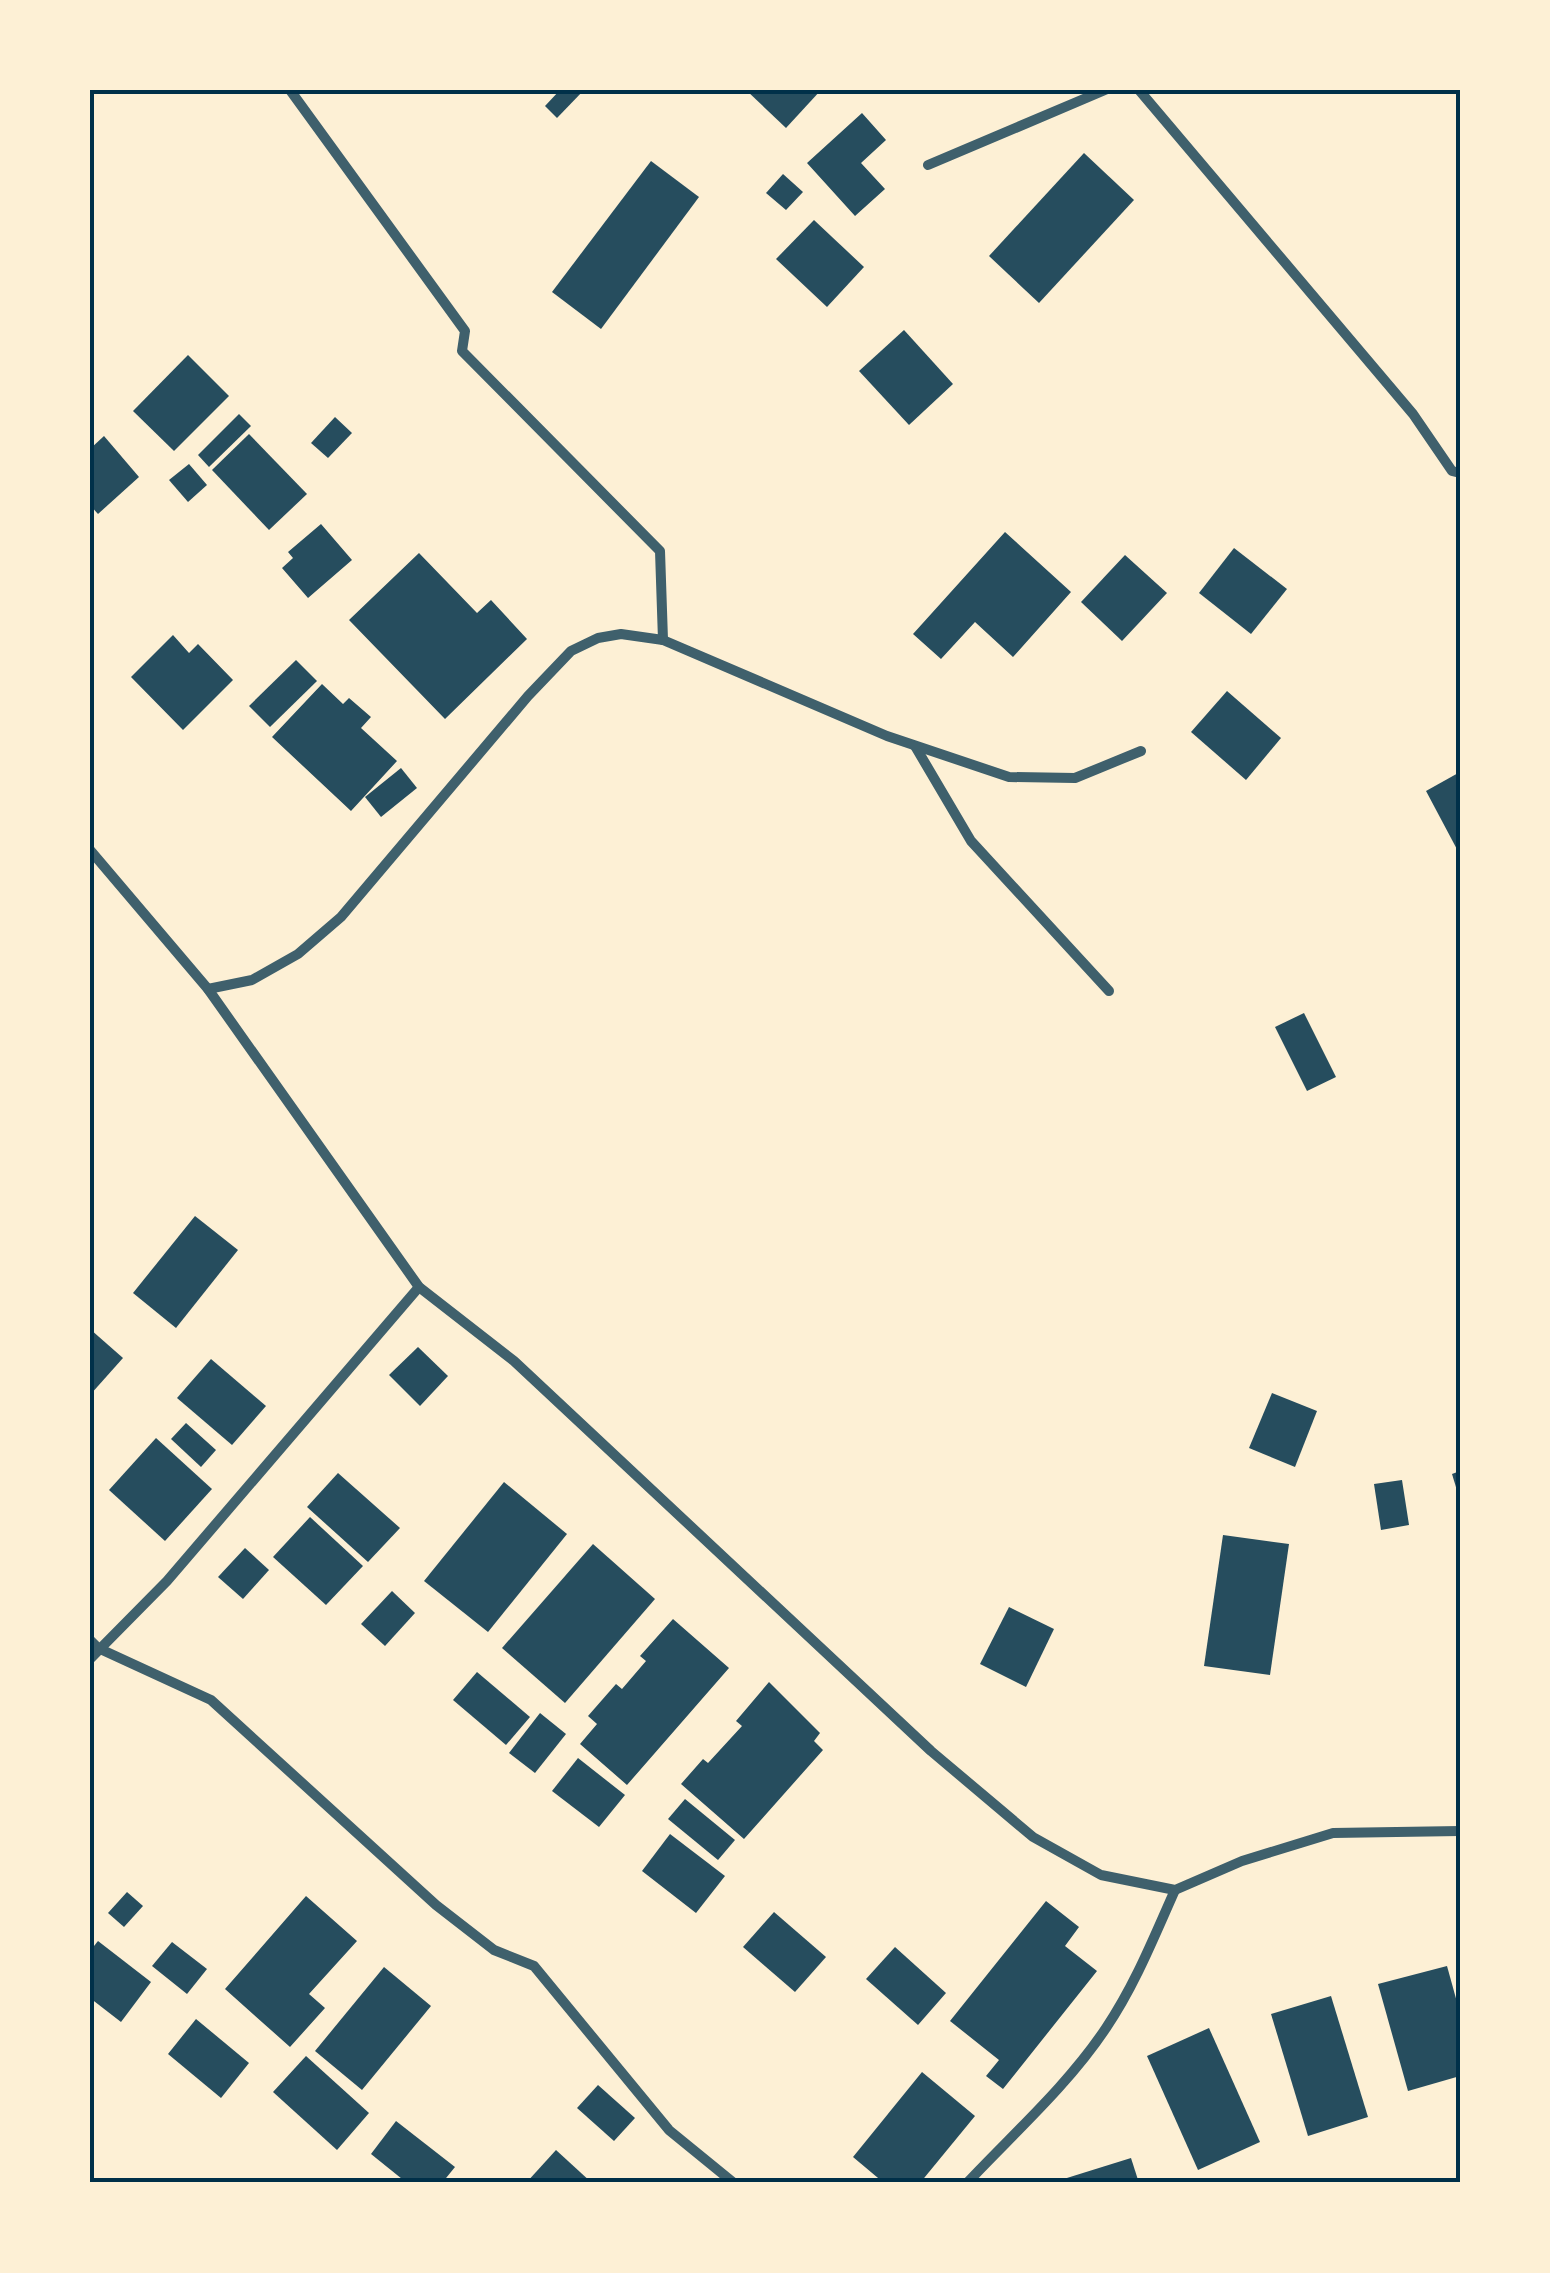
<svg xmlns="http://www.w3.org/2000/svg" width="1550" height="2273" viewBox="0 0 1550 2273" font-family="'Noto Sans',sans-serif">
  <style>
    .building { fill: #264d5e }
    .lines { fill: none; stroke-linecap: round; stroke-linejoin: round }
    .minor { stroke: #3f606c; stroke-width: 10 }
    .neatline { fill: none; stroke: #003049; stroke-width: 4 }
  </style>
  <rect width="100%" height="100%" fill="#fdf0d5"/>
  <g class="building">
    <polygon points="560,90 584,90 557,118 545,106"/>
    <polygon points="746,90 821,90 786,128"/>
    <polygon points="862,113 886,140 861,163 885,189 855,216 807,163"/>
    <polygon points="1084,153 1134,200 1039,303 989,256"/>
    <polygon points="651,161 699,197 601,329 552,292"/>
    <polygon points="783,174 803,192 786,210 766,193"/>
    <polygon points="814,220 864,267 827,307 776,259"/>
    <polygon points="904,330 953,384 909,425 859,371"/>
    <polygon points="188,355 229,396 174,451 133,411"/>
    <polygon points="239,414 251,426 209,467 198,455"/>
    <polygon points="335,417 352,433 328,458 311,443"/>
    <polygon points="249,434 307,494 269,530 212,470"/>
    <polygon points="104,436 139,477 98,514 90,505 90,449"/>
    <polygon points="189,464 207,485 188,502 169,480"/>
    <polygon points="321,524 352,560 308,598 282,568 293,558 288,552"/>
    <polygon points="1005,532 1071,592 1013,657 975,622 941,659 913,634"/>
    <polygon points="1234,548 1287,589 1251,634 1199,593"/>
    <polygon points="419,553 477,613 491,600 527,639 445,719 349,620"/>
    <polygon points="1125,555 1167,593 1122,641 1081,602"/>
    <polygon points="173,635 189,653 198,644 233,680 183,730 131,677"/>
    <polygon points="296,660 317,681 270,727 249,706"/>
    <polygon points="322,684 343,704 349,698 371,717 361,728 397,761 351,811 272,737"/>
    <polygon points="1227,691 1281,738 1246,780 1191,732"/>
    <polygon points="401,768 417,788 381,817 365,797"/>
    <polygon points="1460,772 1460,855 1426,791"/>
    <polygon points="1304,1013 1336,1077 1307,1091 1275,1027"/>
    <polygon points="195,1216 238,1250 176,1328 133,1293"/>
    <polygon points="90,1329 123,1358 90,1395"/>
    <polygon points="418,1347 448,1376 420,1406 389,1375"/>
    <polygon points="211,1359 266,1406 232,1445 177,1398"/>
    <polygon points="1272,1393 1317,1411 1295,1467 1249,1448"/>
    <polygon points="186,1423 216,1450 201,1467 171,1439"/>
    <polygon points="156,1438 212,1489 165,1541 109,1490"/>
    <polygon points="1460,1471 1460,1497 1459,1497 1452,1474"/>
    <polygon points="338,1473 400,1528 368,1562 307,1507"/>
    <polygon points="1402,1480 1409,1525 1381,1530 1374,1484"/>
    <polygon points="504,1482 567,1534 488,1632 424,1581"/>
    <polygon points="310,1517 363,1566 326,1605 273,1557"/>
    <polygon points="1223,1535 1289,1544 1270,1675 1204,1666"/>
    <polygon points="593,1544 655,1599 565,1703 502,1648"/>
    <polygon points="245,1548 269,1570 243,1599 218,1577"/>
    <polygon points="392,1591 415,1613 385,1646 361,1624"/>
    <polygon points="1009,1607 1054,1629 1026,1687 980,1664"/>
    <polygon points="673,1619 729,1668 627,1785 580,1744 597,1724 588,1716 616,1684 622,1689 646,1661 640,1656"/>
    <polygon points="477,1672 530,1717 506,1745 453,1700"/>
    <polygon points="769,1682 820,1733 814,1741 823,1750 744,1839 681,1784 703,1759 708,1763 742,1726 736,1721"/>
    <polygon points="540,1713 566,1734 535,1773 509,1753"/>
    <polygon points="578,1758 625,1795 599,1827 552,1791"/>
    <polygon points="685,1799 735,1840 718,1860 668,1819"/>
    <polygon points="670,1834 725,1876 696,1913 642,1871"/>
    <polygon points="127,1892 143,1906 124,1927 108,1913"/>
    <polygon points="306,1896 357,1941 309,1994 325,2008 290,2047 225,1989"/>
    <polygon points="1046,1901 1079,1927 1065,1946 1097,1971 1003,2089 986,2076 999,2060 950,2021"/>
    <polygon points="774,1912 826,1957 795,1992 743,1947"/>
    <polygon points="98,1941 151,1982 121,2022 90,1998 90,1951"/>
    <polygon points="172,1942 207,1969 187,1994 152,1966"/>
    <polygon points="895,1947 946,1993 918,2025 866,1979"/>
    <polygon points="1447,1966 1460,2013 1460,2076 1408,2091 1378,1984"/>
    <polygon points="384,1967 431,2006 362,2090 315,2051"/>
    <polygon points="1331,1996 1368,2117 1308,2136 1271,2014"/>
    <polygon points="196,2019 249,2063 221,2098 168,2054"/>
    <polygon points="1209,2028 1260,2142 1198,2170 1147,2056"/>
    <polygon points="306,2056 369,2113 337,2150 273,2092"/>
    <polygon points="922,2072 975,2116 920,2183 884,2183 853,2157"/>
    <polygon points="598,2085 635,2118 614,2141 577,2108"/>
    <polygon points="396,2121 455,2167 442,2183 407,2183 371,2154"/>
    <polygon points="556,2150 592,2183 526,2183"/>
    <polygon points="1131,2158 1139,2183 1054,2183 1054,2182"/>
  </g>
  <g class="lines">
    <g class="minor">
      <polyline points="290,90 465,331 462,351 660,551 663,640"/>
      <polyline points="1139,90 1413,414 1452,471 1460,473"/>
      <polyline points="928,165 1105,90"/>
      <polyline points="915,746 971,841 1109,991"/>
      <polyline points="90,850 208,989 419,1287 514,1361 931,1751 1033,1837 1101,1875 1175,1890 1242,1861 1333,1833 1460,1831"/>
      <polyline points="208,989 252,980 298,954 341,917 528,696 571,651 598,638 621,634 663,640 887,736 1009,777 1075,778 1141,751"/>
      <polyline points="90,1640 98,1648 211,1700 436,1905 494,1950 534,1966 669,2130 734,2183"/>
      <polyline points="90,1659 167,1581 419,1287"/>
      <path d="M967,2183C1014,2133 1068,2085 1106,2028C1135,1985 1154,1937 1175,1890"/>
    </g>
  </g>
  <rect width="1550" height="2273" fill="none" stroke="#fdf0d5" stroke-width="185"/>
  <rect x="92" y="92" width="1366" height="2088" class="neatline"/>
</svg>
